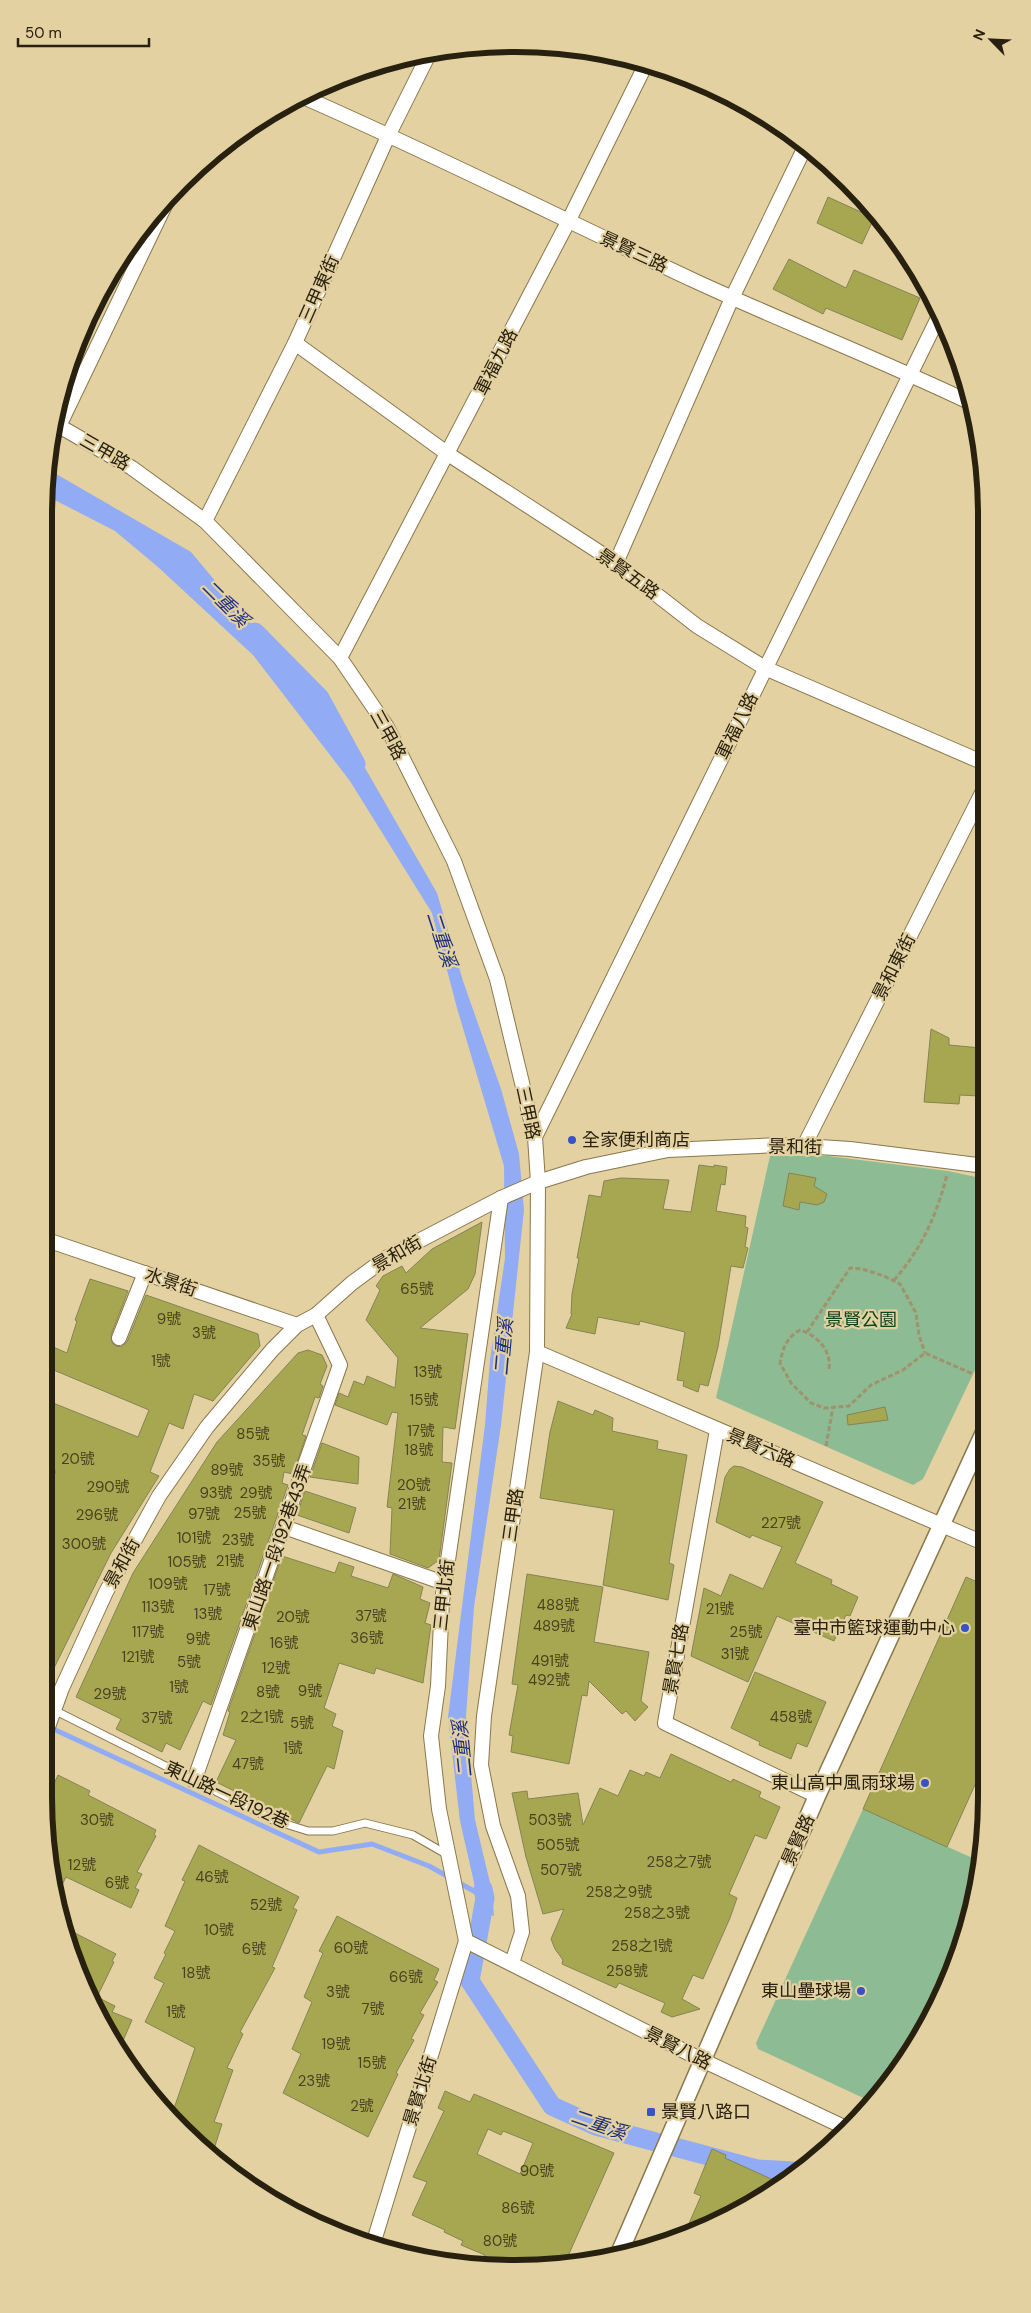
<svg xmlns="http://www.w3.org/2000/svg" width="1031" height="2313" viewBox="0 0 1031 2313" font-family="'DM Sans','Noto Sans TC',sans-serif">
  <style>
    .green { fill: #8dbb94 }
    .water { fill: #91abf4 }
    .lines { fill: none; stroke-linecap: round; stroke-linejoin: round }
    .stream { stroke: #91abf4; stroke-width: 5 }
    .canal { stroke: #91abf4; stroke-width: 19 }
    .building { fill: #a8a751; stroke: #838455; fill-rule: evenodd }
    .service-casing { stroke: #89774b; stroke-width: 9 }
    .minor-casing { stroke: #89774b; stroke-width: 16 }
    .tertiary-casing { stroke: #89774b; stroke-width: 19 }
    .path { stroke: #a0926c; stroke-width: 3; stroke-dasharray: 5 2.5; stroke-linecap: butt }
    .service { stroke: #fff; stroke-width: 7 }
    .minor { stroke: #fff; stroke-width: 14 }
    .tertiary { stroke: #fff; stroke-width: 16 }
    .poi-dot { fill: #3853c4; stroke: #e4d1a1; stroke-width: 2 }
    .labels { text-anchor: middle; stroke-width: 4.5; stroke-linejoin: round; paint-order: stroke }
    .number-label { font-size: 15px; fill: #484220 }
    .street-label { font-size: 18px; fill: #28210f; stroke: #e4d1a1 }
    .poi-label { font-size: 18px; fill: #28210f; stroke: #e4d1a1; text-anchor: end }
    .park-label { font-size: 18px; fill: #0f431e; stroke: #e4d1a1 }
    .water-label { font-size: 19px; font-style: italic; fill: #1d2e81; stroke: #e4d1a1 }
    .rim { fill: none; stroke: #28210f; stroke-width: 6 }
  </style>
  <rect width="100%" height="100%" fill="#e4d1a1"/>
  <g class="green">
    <polygon points="770,1156 828,1156 948,1171 985,1179 986,1347 923,1479 913,1485 716,1398"/>
    <polygon points="863,1809 977,1860 962,1949 924,2033 874,2103 758,2049 756,2043"/>
  </g>
  <polygon class="water" points="51,471 191,552 268,644 365,768 437,893 463,981 501,1089 519,1154 524,1210 501,1425 474,1607 466,1716 475,1820 492,1891 494,1916 475,1910 476,1891 460,1821 448,1717 485,1425 490,1360 505,1258 504,1166 457,1008 432,913 350,781 253,655 158,567 115,531 47,496"/>
  <g class="lines">
    <polyline class="stream" points="49,1727 319,1852 372,1844 429,1866 481,1895"/>
    <g class="canal">
      <polyline points="255,632 320,698 356,764"/>
      <polyline points="483,1889 485,1898 470,1981 552,2106 596,2126 757,2169 794,2171"/>
    </g>
  </g>
  <g class="building">
    <polygon points="828,197 874,218 862,244 817,223"/>
    <polygon points="789,259 846,288 854,270 920,298 902,340 826,308 823,314 773,289"/>
    <polygon points="931,1029 949,1038 949,1045 981,1048 978,1096 960,1095 959,1104 924,1102"/>
    <polygon points="699,1165 714,1167 714,1165 727,1167 725,1185 721,1184 716,1211 746,1216 745,1227 748,1228 745,1247 748,1248 743,1268 731,1266 718,1347 708,1386 700,1384 698,1392 683,1386 684,1381 677,1380 685,1332 640,1321 639,1325 598,1317 595,1334 566,1328 572,1314 571,1314 572,1294 579,1258 577,1258 589,1195 601,1197 604,1181 621,1178 669,1180 663,1209 691,1212"/>
    <polygon points="789,1173 816,1178 814,1186 827,1194 824,1202 817,1205 800,1202 799,1210 783,1206"/>
    <polygon points="482,1222 475,1274 468,1289 420,1328 468,1334 455,1429 443,1427 442,1462 452,1463 439,1560 428,1568 390,1554 392,1508 387,1507 398,1413 392,1412 387,1425 335,1405 339,1393 348,1397 354,1381 364,1385 367,1376 395,1388 398,1358 366,1320 380,1290 376,1286 383,1276 402,1266 406,1273 432,1249"/>
    <polygon points="90,1279 128,1291 111,1335 112,1343 116,1346 121,1347 127,1342 146,1295 258,1334 260,1346 213,1401 194,1394 183,1429 169,1423 150,1472 159,1476 111,1553 54,1668 44,1664 44,1499 56,1471 47,1467 53,1454 44,1450 44,1413 48,1401 138,1437 149,1410 44,1366 44,1343 67,1353 77,1321 75,1320"/>
    <polygon points="308,1350 322,1355 327,1366 320,1384 323,1386 319,1398 315,1397 302,1435 306,1436 293,1474 284,1472 282,1483 288,1485 211,1705 203,1701 180,1750 166,1743 162,1752 116,1729 121,1719 76,1697 133,1573 217,1442 298,1353"/>
    <polygon points="558,1401 593,1415 595,1410 613,1418 612,1431 658,1441 657,1449 687,1455 669,1563 674,1565 668,1600 603,1585 614,1510 540,1498 550,1432"/>
    <polygon points="885,1407 888,1420 848,1425 847,1415"/>
    <polygon points="322,1443 359,1457 358,1484 310,1477"/>
    <polygon points="734,1466 742,1467 823,1502 795,1563 832,1580 831,1584 858,1597 850,1616 846,1615 834,1641 777,1616 748,1682 691,1656 704,1588 721,1596 730,1574 763,1589 782,1547 752,1535 750,1538 716,1522 725,1477 730,1469"/>
    <polygon points="305,1491 356,1508 349,1533 297,1515"/>
    <polygon points="282,1556 335,1573 339,1562 354,1567 351,1576 388,1588 393,1574 423,1587 420,1599 430,1603 425,1623 431,1625 423,1683 376,1668 374,1674 339,1663 324,1708 336,1714 332,1726 343,1731 334,1769 327,1766 299,1823 216,1782 236,1740 223,1735 230,1712 228,1711"/>
    <polygon points="527,1574 603,1587 594,1642 649,1652 641,1701 648,1707 635,1721 626,1711 622,1714 589,1681 587,1696 582,1695 569,1764 511,1752 513,1736 509,1735 518,1685 512,1684"/>
    <polygon points="966,1577 987,1586 987,1758 947,1847 863,1809"/>
    <polygon points="755,1672 826,1702 807,1747 797,1743 791,1759 759,1745 760,1742 731,1728"/>
    <polygon points="671,1754 731,1782 733,1779 761,1792 759,1797 780,1807 766,1839 755,1835 729,1894 737,1898 730,1918 703,1979 693,1975 682,1999 700,2009 672,2017 661,2012 665,2003 619,1983 616,1988 562,1964 563,1960 555,1949 551,1939 564,1909 543,1914 526,1857 512,1793 527,1791 528,1799 578,1793 583,1825 600,1788 618,1796 630,1770 644,1776 646,1772 660,1778"/>
    <polygon points="58,1775 90,1791 88,1795 156,1830 154,1835 156,1836 137,1872 142,1874 135,1888 139,1890 131,1908 66,1877 59,1891 45,1804"/>
    <polygon points="199,1845 299,1897 293,1908 297,1910 272,1967 275,1968 240,2032 243,2034 227,2068 233,2070 214,2122 222,2124 213,2152 171,2117 195,2048 145,2022 164,1983 154,1978 166,1954 164,1953 175,1931 165,1926 185,1881 182,1880"/>
    <polygon points="337,1916 439,1969 434,1980 438,1982 420,2013 424,2015 411,2039 414,2040 396,2073 398,2074 368,2137 283,2093 301,2054 292,2049 312,2002 304,1997 323,1953 319,1951"/>
    <polygon points="65,1928 116,1954 112,1961 114,1962 97,1997 115,2006 112,2012 132,2020 119,2050 107,2033 69,1949"/>
    <path d="M445,2091L470,2102L474,2094L614,2153L564,2265L481,2262L485,2255L461,2245L463,2241L444,2232L445,2230L412,2215L427,2182L413,2177L444,2111L438,2108ZM488,2129L501,2135L503,2131L533,2143L520,2174L477,2154Z"/>
    <polygon points="712,2149 726,2155 725,2158 780,2183 751,2206 683,2237 701,2196 694,2193"/>
  </g>
  <g class="lines">
    <g class="service-casing">
      <polyline id="service" points="44,1705 273,1820 308,1831 333,1831 365,1823 413,1835 446,1854"/>
    </g>
    <g class="minor-casing">
      <g id="minor">
        <path d="M301,96C434,154 564,220 695,281C786,323 879,359 969,402"/>
        <polyline points="295,343 448,454 616,563 697,626 765,668 984,763"/>
        <polyline points="59,426 132,468 205,521 340,658 387,727 454,861 497,979 535,1137 538,1182 537,1352 484,1716 481,1765 493,1826 518,1896 522,1932 512,1963"/>
        <polyline points="59,426 169,197"/>
        <polyline points="205,521 295,343 389,134 429,54"/>
        <polyline points="616,563 732,298 805,147"/>
        <polyline points="340,658 568,222 646,64"/>
        <polyline points="535,1137 939,316"/>
        <polyline points="804,1146 984,789"/>
        <polyline points="501,1198 442,1601 438,1686 431,1736 439,1809 466,1941 702,2060 846,2128"/>
        <polyline points="44,1239 297,1325"/>
        <polyline points="119,1338 145,1273"/>
        <polyline points="537,1352 986,1544"/>
        <polyline points="717,1430 665,1723 817,1796"/>
        <polyline points="284,1527 444,1583"/>
        <polyline points="44,1738 62,1688 106,1592 159,1496 207,1427 272,1350 297,1325 316,1315 352,1283 386,1258 501,1198 538,1182 586,1167 668,1150 781,1145 804,1146 850,1149 985,1166"/>
        <polyline points="194,1781 340,1365 316,1315"/>
        <polyline points="374,2241 466,1941"/>
      </g>
    </g>
    <g class="tertiary-casing">
      <polyline id="tertiary" points="618,2256 817,1796 986,1428"/>
    </g>
    <g class="path">
      <path d="M894,1280C921,1250 937,1214 947,1175"/>
      <polyline points="807,1332 850,1268 862,1269 884,1276 900,1284 916,1313 919,1335 925,1353"/>
      <path d="M829,1369C832,1351 817,1335 800,1330C786,1338 783,1348 780,1363L791,1383L811,1403L824,1408L849,1406L871,1385L903,1370L925,1353L973,1374"/>
      <polyline points="826,1446 833,1407"/>
    </g>
    <use href="#service" class="service"/>
    <use href="#minor" class="minor"/>
    <use href="#tertiary" class="tertiary"/>
  </g>
  <g class="poi-dot">
    <circle cx="572" cy="1140" r="5"/>
    <circle cx="965" cy="1628" r="5"/>
    <circle cx="925" cy="1783" r="5"/>
    <circle cx="861" cy="1991" r="5"/>
    <rect x="646" y="2107" width="10" height="10" rx="2.5"/>
  </g>
  <g class="labels">
    <g class="number-label">
      <text x="417" y="1294">65號</text>
      <text x="169" y="1324">9號</text>
      <text x="204" y="1338">3號</text>
      <text x="161" y="1366">1號</text>
      <text x="428" y="1377">13號</text>
      <text x="424" y="1405">15號</text>
      <text x="421" y="1436">17號</text>
      <text x="253" y="1439">85號</text>
      <text x="419" y="1455">18號</text>
      <text x="78" y="1464">20號</text>
      <text x="269" y="1466">35號</text>
      <text x="227" y="1475">89號</text>
      <text x="414" y="1490">20號</text>
      <text x="108" y="1492">290號</text>
      <text x="216" y="1498">93號</text>
      <text x="256" y="1498">29號</text>
      <text x="412" y="1509">21號</text>
      <text x="250" y="1518">25號</text>
      <text x="204" y="1519">97號</text>
      <text x="97" y="1520">296號</text>
      <text x="781" y="1528">227號</text>
      <text x="194" y="1543">101號</text>
      <text x="238" y="1545">23號</text>
      <text x="84" y="1549">300號</text>
      <text x="230" y="1566">21號</text>
      <text x="187" y="1567">105號</text>
      <text x="168" y="1589">109號</text>
      <text x="217" y="1595">17號</text>
      <text x="558" y="1610">488號</text>
      <text x="158" y="1612">113號</text>
      <text x="720" y="1614">21號</text>
      <text x="208" y="1619">13號</text>
      <text x="371" y="1621">37號</text>
      <text x="293" y="1622">20號</text>
      <text x="554" y="1631">489號</text>
      <text x="148" y="1637">117號</text>
      <text x="746" y="1637">25號</text>
      <text x="367" y="1643">36號</text>
      <text x="198" y="1644">9號</text>
      <text x="284" y="1648">16號</text>
      <text x="735" y="1659">31號</text>
      <text x="138" y="1662">121號</text>
      <text x="550" y="1666">491號</text>
      <text x="189" y="1667">5號</text>
      <text x="276" y="1673">12號</text>
      <text x="549" y="1685">492號</text>
      <text x="179" y="1692">1號</text>
      <text x="310" y="1696">9號</text>
      <text x="268" y="1697">8號</text>
      <text x="110" y="1699">29號</text>
      <text x="262" y="1722">2之1號</text>
      <text x="791" y="1722">458號</text>
      <text x="157" y="1723">37號</text>
      <text x="302" y="1728">5號</text>
      <text x="293" y="1753">1號</text>
      <text x="248" y="1769">47號</text>
      <text x="97" y="1825">30號</text>
      <text x="550" y="1825">503號</text>
      <text x="558" y="1850">505號</text>
      <text x="679" y="1867">258之7號</text>
      <text x="82" y="1870">12號</text>
      <text x="561" y="1875">507號</text>
      <text x="212" y="1882">46號</text>
      <text x="117" y="1888">6號</text>
      <text x="619" y="1897">258之9號</text>
      <text x="266" y="1910">52號</text>
      <text x="657" y="1918">258之3號</text>
      <text x="219" y="1935">10號</text>
      <text x="642" y="1951">258之1號</text>
      <text x="351" y="1953">60號</text>
      <text x="254" y="1954">6號</text>
      <text x="627" y="1976">258號</text>
      <text x="196" y="1978">18號</text>
      <text x="406" y="1982">66號</text>
      <text x="338" y="1997">3號</text>
      <text x="373" y="2014">7號</text>
      <text x="176" y="2017">1號</text>
      <text x="336" y="2049">19號</text>
      <text x="372" y="2068">15號</text>
      <text x="314" y="2086">23號</text>
      <text x="362" y="2111">2號</text>
      <text x="537" y="2176">90號</text>
      <text x="518" y="2213">86號</text>
      <text x="500" y="2246">80號</text>
    </g>
    <g class="street-label">
      <text transform="translate(634 252) rotate(25)" y="6">景賢三路</text>
      <text transform="translate(319 289) rotate(-66)" y="6">三甲東街</text>
      <text transform="translate(496 362) rotate(-63)" y="6">軍福九路</text>
      <text transform="translate(105 452) rotate(30)" y="6">三甲路</text>
      <text transform="translate(628 574) rotate(36)" y="6">景賢五路</text>
      <text transform="translate(737 726) rotate(-64)" y="6">軍福八路</text>
      <text transform="translate(388 735) rotate(61)" y="6">三甲路</text>
      <text transform="translate(894 967) rotate(-63)" y="6">景和東街</text>
      <text transform="translate(528 1113) rotate(78)" y="6">三甲路</text>
      <text transform="translate(795 1147) rotate(1)" y="6">景和街</text>
      <text transform="translate(397 1254) rotate(-30)" y="6">景和街</text>
      <text transform="translate(171 1282) rotate(19)" y="6">水景街</text>
      <text transform="translate(761 1448) rotate(23)" y="6">景賢六路</text>
      <text transform="translate(513 1515) rotate(-82)" y="6">三甲路</text>
      <text transform="translate(277 1547) rotate(-71)" y="6">東山路一段192巷43弄</text>
      <text transform="translate(122 1563) rotate(-61)" y="6">景和街</text>
      <text transform="translate(444 1595) rotate(-84)" y="6">三甲北街</text>
      <text transform="translate(676 1659) rotate(-80)" y="6">景賢七路</text>
      <text transform="translate(227 1795) rotate(25)" y="6">東山路一段192巷</text>
      <text transform="translate(798 1840) rotate(-66)" y="6">景賢路</text>
      <text transform="translate(678 2048) rotate(27)" y="6">景賢八路</text>
      <text transform="translate(420 2091) rotate(-73)" y="6">景賢北街</text>
    </g>
    <g class="poi-label">
      <text x="582" y="1146" text-anchor="start">全家便利商店</text>
      <text x="955" y="1634">臺中市籃球運動中心</text>
      <text x="915" y="1789">東山高中風雨球場</text>
      <text x="851" y="1997">東山壘球場</text>
      <text x="661" y="2118" text-anchor="start">景賢八路口</text>
    </g>
    <g class="park-label">
      <text x="861" y="1326">景賢公園</text>
    </g>
    <g class="water-label">
      <text transform="translate(226 603) rotate(45)" y="7">二重溪</text>
      <text transform="translate(442 939) rotate(72)" y="7">二重溪</text>
      <text transform="translate(503 1347) rotate(-85)" y="7">二重溪</text>
      <text transform="translate(462 1749) rotate(-96)" y="7">二重溪</text>
      <text transform="translate(599 2124) rotate(19)" y="7">二重溪</text>
    </g>
  </g>
  <path d="M0 0H1031V2313H0ZM515 52H515A463 463 0 0 1 978 515V1797A463 463 0 0 1 515 2260H515A463 463 0 0 1 52 1797V515A463 463 0 0 1 515 52Z" fill="#e4d1a1" fill-rule="evenodd"/>
  <path class="rim" d="M515 52H515A463 463 0 0 1 978 515V1797A463 463 0 0 1 515 2260H515A463 463 0 0 1 52 1797V515A463 463 0 0 1 515 52Z"/>
  <g transform="translate(991 40) rotate(294)" stroke="#e4d1a1" stroke-width="4" paint-order="stroke">
  <path d="M0-4L9 19L0 12L-9 19Z" fill="#28210f"/>
  <text y="-8" font-size="14" font-weight="bold" text-anchor="middle" fill="#28210f">N</text>
  </g>
  <path d="M18 38v8h131v-8" fill="none" stroke="#28210f" stroke-width="2.5"/>
  <text x="25" y="38" font-size="15" fill="#28210f" stroke="#e4d1a1" stroke-width="4" paint-order="stroke">50 m</text>
</svg>
